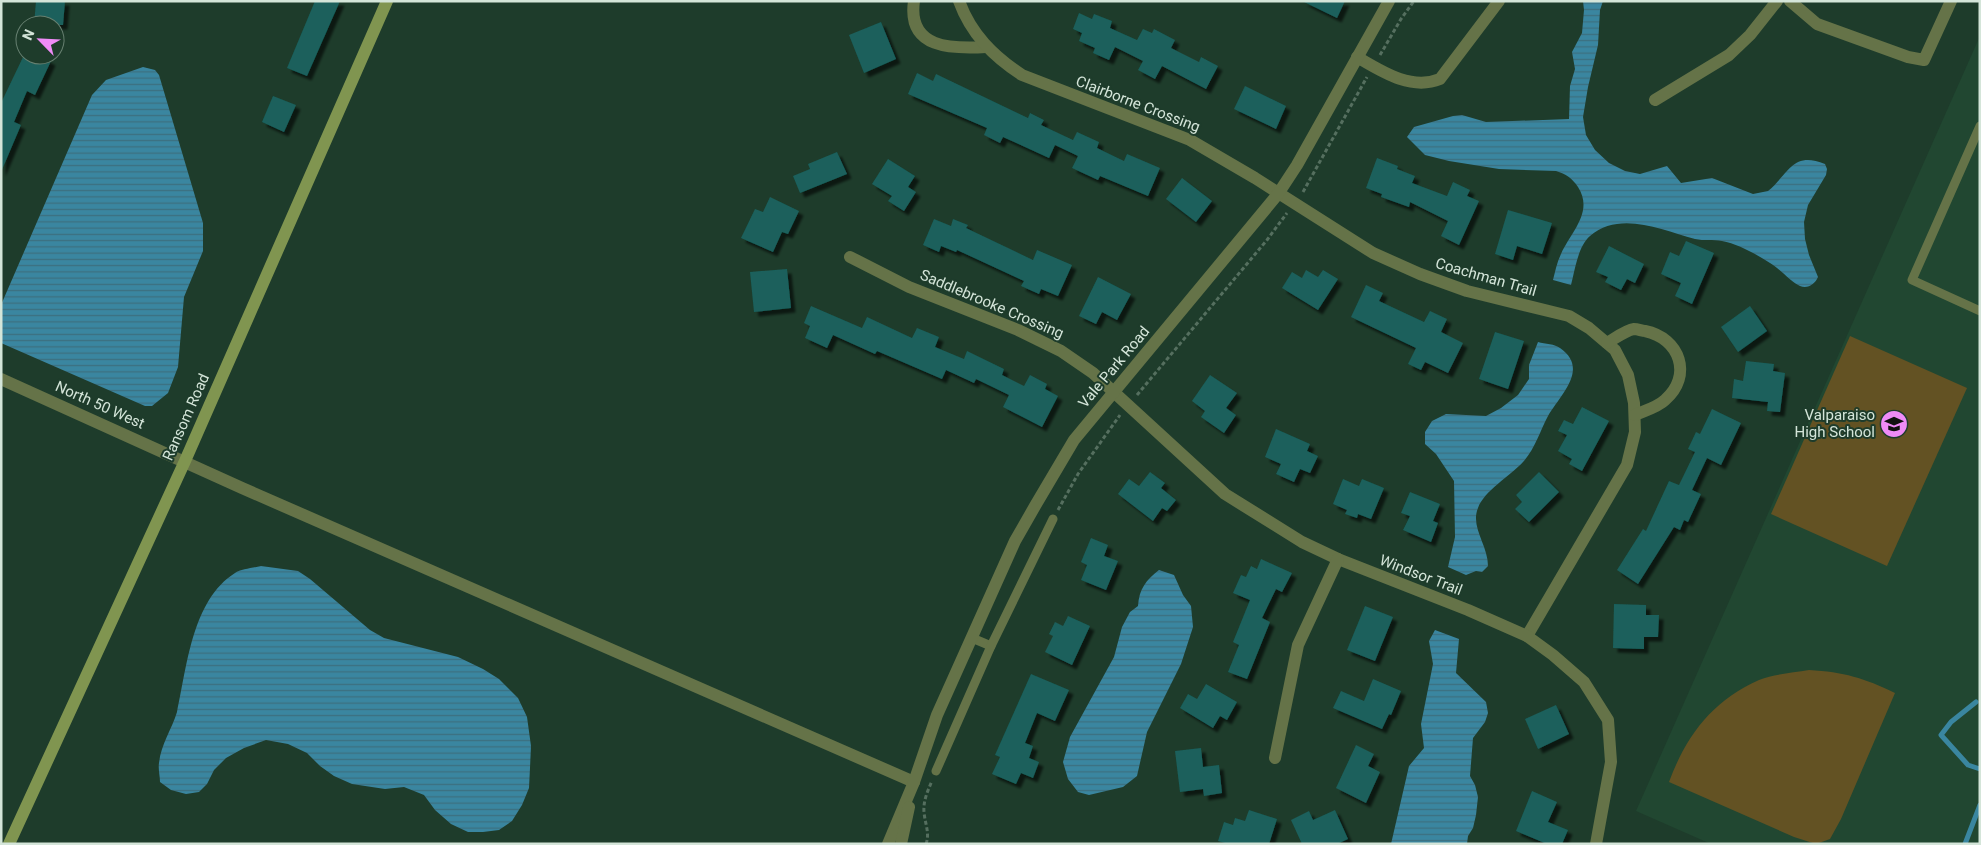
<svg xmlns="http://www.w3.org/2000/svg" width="1981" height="845" viewBox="0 0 1981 845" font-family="Roboto,sans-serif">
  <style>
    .built { fill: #214731 }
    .garden { fill: #635223 }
    .water { fill: url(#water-rules) }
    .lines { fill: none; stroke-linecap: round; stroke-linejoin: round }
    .stream { stroke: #3a86a0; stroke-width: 5 }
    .building { fill: #1a605c; filter: url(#shadow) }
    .path { stroke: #556f5f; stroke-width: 3; stroke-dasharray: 4 2.5; stroke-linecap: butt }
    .lane { stroke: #657348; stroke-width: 9 }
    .street { stroke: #657348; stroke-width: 12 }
    .secondary { stroke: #809550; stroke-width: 12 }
    .labels { text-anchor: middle; stroke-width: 4; stroke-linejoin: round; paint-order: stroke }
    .street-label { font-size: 15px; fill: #d4e5d9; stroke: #1e3c2b }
    .poi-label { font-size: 15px; fill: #d4e5d9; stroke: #1e3c2b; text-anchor: end }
  </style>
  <defs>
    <pattern id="water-rules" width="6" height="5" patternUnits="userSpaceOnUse" patternTransform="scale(1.25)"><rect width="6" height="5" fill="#3a86a0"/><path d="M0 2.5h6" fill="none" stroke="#3c6f7f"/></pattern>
    <filter id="shadow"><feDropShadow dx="4.5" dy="4.5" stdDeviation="1" flood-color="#0009"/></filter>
  </defs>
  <rect width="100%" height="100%" fill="#1e3c2b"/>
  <polygon class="built" points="1980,36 1980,844 1711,844 1636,811"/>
  <g class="garden">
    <polygon points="1850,336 1967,388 1887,566 1771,514"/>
    <path d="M1809,670C1844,672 1864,678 1895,693L1841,819L1830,839L1816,844L1794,837L1669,782C1686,736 1712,701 1759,680C1774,674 1792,673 1809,670Z"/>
  </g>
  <g class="water">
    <path d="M1583,1H1603L1600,10L1598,45L1588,87L1583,117L1586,135L1595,150L1609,163L1625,171L1640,174L1667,166L1681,183L1712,178L1753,194L1768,191C1788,175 1792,150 1825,164L1827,169L1826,175L1808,205L1804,222L1805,239L1809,255L1818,277C1815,284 1808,289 1800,286C1792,283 1779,268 1770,263C1756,254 1738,244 1722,241C1713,239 1704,241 1695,239C1662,230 1620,210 1590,236C1578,246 1575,270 1571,285L1553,280C1555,272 1557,262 1561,254C1571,232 1594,212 1578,187C1572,178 1566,174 1556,171L1499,169L1449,161L1425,155L1407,137L1414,127L1453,116L1462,115L1486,122L1569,119L1570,86L1575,69L1572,52L1582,33L1584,10Z"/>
    <polygon points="143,67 155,70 159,75 203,223 203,251 184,297 178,367 168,393 152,406 145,406 1,343 1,305 92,95 106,80"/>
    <path d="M1538,342C1545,344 1555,344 1560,348C1590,369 1560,395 1548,416C1540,431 1535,449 1523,462C1510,476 1484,491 1478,508C1470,527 1488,545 1488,566L1482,572L1476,571L1466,575L1448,567L1455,537L1454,481L1436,454L1425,444V432L1432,421L1446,414L1486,416L1501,408L1518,395L1529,379V365Z"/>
    <path d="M261,566L298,571L310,579L370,630L384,638L458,657L483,669L499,679L518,698L527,717L531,746L530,768L529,788L522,805L512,821L499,830L483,832H468L451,824L435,810L424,795L404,787L385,789L352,784L334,776L320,766L307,753L288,744L266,740L244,748L226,758L214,770L207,784L199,792L186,794L171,790L160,782C160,776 158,769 159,763C161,744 172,729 177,712C187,667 192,600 235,573C241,569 253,568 261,566Z"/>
    <path d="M1159,570L1174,575L1183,595L1191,606L1193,627L1181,664L1147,732L1137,776L1123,787L1089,795L1078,792L1068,779L1063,762L1070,737L1114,657L1122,627L1130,612L1138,606C1139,589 1146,580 1159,570Z"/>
    <polygon points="1435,630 1459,639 1456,673 1486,702 1488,713 1485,722 1473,738 1470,776 1475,785 1478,797 1476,815 1473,828 1468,836 1467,844 1391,844 1409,766 1424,748 1421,724 1433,664 1429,641"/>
  </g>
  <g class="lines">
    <g class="stream">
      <polyline points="1976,702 1951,722 1941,735 1968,765 1980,769"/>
      <polyline points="1965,844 1980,805"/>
    </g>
  </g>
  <g class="building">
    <polygon points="36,1 65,1 63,25 34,25"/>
    <polygon points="315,1 340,1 307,76 287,68"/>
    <polygon points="1302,1 1345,1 1337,18"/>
    <polygon points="1079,13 1092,19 1094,14 1112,21 1110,28 1137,40 1143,29 1152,33 1154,29 1175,40 1171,48 1199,62 1201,57 1218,66 1206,89 1162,66 1155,79 1138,70 1143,61 1115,47 1109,60 1093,53 1095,48 1079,41 1082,33 1073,29"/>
    <polygon points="881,22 896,59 864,73 849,35"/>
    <polygon points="24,55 39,55 51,61 35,95 27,91 14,122 21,125 1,172 1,103"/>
    <polygon points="917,73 933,81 936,74 1028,118 1030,113 1044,120 1041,125 1073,140 1077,132 1099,142 1097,148 1124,161 1127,154 1160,168 1148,196 1100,176 1098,180 1072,168 1078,156 1055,145 1049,158 1003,137 1000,143 984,135 987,128 908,94"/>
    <polygon points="1245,86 1286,106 1276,129 1234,109"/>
    <polygon points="273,96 296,105 284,132 262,122"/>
    <polygon points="837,152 847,174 800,193 793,176 810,169 808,164"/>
    <polygon points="1377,158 1398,166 1397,169 1415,176 1412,183 1447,196 1453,182 1470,190 1467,196 1479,201 1459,245 1441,236 1448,221 1410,202 1409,207 1381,197 1382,194 1366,188"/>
    <polygon points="888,159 915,176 908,187 916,192 904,211 888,201 892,196 872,184"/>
    <polygon points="1182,178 1212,201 1196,222 1166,199"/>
    <polygon points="770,197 799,211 788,234 782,232 773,252 741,238 755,209 763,212"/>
    <polygon points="1508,210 1552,223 1542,254 1517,246 1513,260 1495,254"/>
    <polygon points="934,219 951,226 953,219 968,225 966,228 1033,260 1037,250 1072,265 1058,296 1041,289 1039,294 1021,286 1024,281 957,250 956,252 941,246 939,252 923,245"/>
    <polygon points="1686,241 1714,253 1692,304 1675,296 1681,283 1661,274 1670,252 1679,256"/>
    <polygon points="1609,246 1644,264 1635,283 1627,279 1621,290 1605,282 1608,277 1596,272"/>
    <polygon points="787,269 791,308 754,312 750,272"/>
    <polygon points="1306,270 1318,277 1323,270 1338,279 1318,310 1282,288 1292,272 1302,278"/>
    <polygon points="1098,277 1131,294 1117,320 1102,312 1096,324 1079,316"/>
    <polygon points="1366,285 1383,293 1379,301 1424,322 1430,311 1447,319 1441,332 1463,343 1448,373 1425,362 1421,370 1408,364 1416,348 1351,317"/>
    <polygon points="811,306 862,328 867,317 912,338 917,328 939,337 935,347 964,359 967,351 1004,369 1002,375 1024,386 1030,375 1047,384 1045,389 1058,396 1042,427 1003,407 1009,395 976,379 974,383 946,370 942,379 877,351 875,354 833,335 827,348 805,338 810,326 804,323"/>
    <polygon points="1750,306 1767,331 1738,352 1721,327"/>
    <polygon points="1495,332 1524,341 1508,389 1479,379"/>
    <polygon points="1746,361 1774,364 1773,371 1785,373 1780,412 1767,411 1768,402 1732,398 1734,379 1743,381"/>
    <polygon points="1210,375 1237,393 1226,408 1236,415 1224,433 1201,417 1205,411 1192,401"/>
    <polygon points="1582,407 1609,421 1582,471 1569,464 1572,459 1558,451 1567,435 1558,431 1564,420 1573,424"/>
    <polygon points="1712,409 1741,423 1721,465 1707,458 1692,490 1701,494 1688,522 1684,520 1680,530 1674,527 1638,584 1617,570 1643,529 1646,531 1669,481 1679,485 1695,452 1688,449 1696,432 1700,434"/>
    <polygon points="1276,429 1310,444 1307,451 1318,456 1310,473 1300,469 1294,482 1276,474 1281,464 1265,457"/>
    <polygon points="1150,472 1165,483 1161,488 1176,500 1167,511 1162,508 1153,521 1118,494 1129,479 1139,486"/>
    <polygon points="1539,472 1559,492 1529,522 1515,509 1522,502 1516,495"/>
    <polygon points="1343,479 1359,486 1362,479 1384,488 1371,519 1358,514 1357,518 1345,514 1347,510 1333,504"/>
    <polygon points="1410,492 1440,504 1433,521 1438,523 1431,542 1403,530 1410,516 1401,513"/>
    <polygon points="1091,538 1108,545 1104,556 1118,561 1106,590 1081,580 1087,565 1081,562"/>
    <polygon points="1261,559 1292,573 1282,592 1276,589 1262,618 1270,622 1247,679 1228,672 1239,645 1233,642 1250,600 1233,593 1241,575 1246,577 1251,566 1257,569"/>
    <polygon points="1614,604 1646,605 1646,615 1659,615 1658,637 1644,637 1644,649 1613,648"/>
    <polygon points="1365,606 1393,617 1375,661 1347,650"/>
    <polygon points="1068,616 1090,626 1072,665 1045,652 1053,636 1049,634 1055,622 1063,626"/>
    <polygon points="1031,674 1069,690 1055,721 1037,713 1025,743 1033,746 1029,758 1039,762 1033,778 1021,773 1016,784 992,774 1000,757 995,755"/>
    <polygon points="1373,679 1401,691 1391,715 1389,714 1382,729 1333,708 1341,691 1364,701"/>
    <polygon points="1206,684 1237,702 1227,720 1220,716 1213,728 1180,708 1188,694 1197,699"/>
    <polygon points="1556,705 1569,734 1538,749 1525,719"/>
    <polygon points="1356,745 1374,754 1368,766 1380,772 1366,803 1336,788"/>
    <polygon points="1201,748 1203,767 1219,765 1222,793 1204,796 1203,789 1180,792 1175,751"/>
    <polygon points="1532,791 1557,802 1548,822 1568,830 1562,844 1547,844 1516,831"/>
    <polygon points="1249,810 1277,819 1269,844 1228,844 1218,841 1224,822 1233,825 1235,818 1245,821"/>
    <polygon points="1335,810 1348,839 1337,844 1302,844 1291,820 1309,811 1313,820"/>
  </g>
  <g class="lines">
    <g class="path">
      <polyline points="1380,55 1401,19 1414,1"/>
      <polyline points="1303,192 1367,77"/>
      <polyline points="1137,395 1267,240 1287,213"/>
      <polyline points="1058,510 1078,474 1120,415"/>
      <path d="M926,844C930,833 925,824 924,812C923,801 928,790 932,781"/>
    </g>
    <g class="lane">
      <polyline points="1980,126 1912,280 1980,311"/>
      <polyline points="972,638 991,646"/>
      <polyline points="936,771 991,646 1053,519"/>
    </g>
    <g class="street">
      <path d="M914,1C907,49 952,49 986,47"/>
      <path d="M959,1C971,34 993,56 1022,75L1190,140L1255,178L1373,253L1420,274L1467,291L1569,316L1589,328L1615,350L1628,375L1634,403L1635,432L1627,465L1527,636"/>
      <polyline points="1790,1 1817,24 1908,57 1924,60 1951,1"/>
      <path d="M1357,57C1381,71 1411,91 1440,79L1499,1"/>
      <polyline points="1655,100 1729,55 1750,35 1777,1"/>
      <polyline points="850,257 909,287 1018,330 1061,351 1093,373 1225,494 1302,542 1338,559 1468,610 1527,636 1553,655 1584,682 1608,720 1611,762 1596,844"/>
      <path d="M1607,343C1614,339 1626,330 1634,329C1638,329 1642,331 1645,331C1680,338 1693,376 1665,400C1658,407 1644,411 1635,415"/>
      <polyline points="1,379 242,488 914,782"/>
      <polyline points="1275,758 1298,645 1338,559"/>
      <polyline points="888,844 914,782 937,715 1015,541 1035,506 1074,440 1278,194 1297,165 1389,1"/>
      <polyline points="901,844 909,807"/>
    </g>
    <polyline class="secondary" points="9,844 185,461 387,1"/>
  </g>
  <defs>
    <g id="school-disc" transform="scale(1.4375)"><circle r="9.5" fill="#ef8bf7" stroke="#1e3c2b"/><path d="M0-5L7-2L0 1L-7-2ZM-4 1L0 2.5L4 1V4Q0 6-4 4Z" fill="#111"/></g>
  </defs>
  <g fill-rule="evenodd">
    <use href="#school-disc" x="1894" y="424"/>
  </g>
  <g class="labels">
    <g class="street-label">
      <text transform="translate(1138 104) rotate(21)" y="5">Clairborne Crossing</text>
      <text transform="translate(1486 277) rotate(16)" y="5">Coachman Trail</text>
      <text transform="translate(992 304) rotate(23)" y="5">Saddlebrooke Crossing</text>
      <text transform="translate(1114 367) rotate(-50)" y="5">Vale Park Road</text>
      <text transform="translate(100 405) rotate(24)" y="5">North 50 West</text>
      <text transform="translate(186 417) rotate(-66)" y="5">Ransom Road</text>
      <text transform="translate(1421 575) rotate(21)" y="5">Windsor Trail</text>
    </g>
    <g class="poi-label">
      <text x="1875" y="420">Valparaiso<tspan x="1875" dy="17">High School</tspan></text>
    </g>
  </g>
  <rect width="1981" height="845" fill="none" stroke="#d4e5d9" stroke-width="5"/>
  <g transform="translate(40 40) rotate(294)"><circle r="24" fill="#1e3c2b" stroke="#678071"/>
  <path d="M0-4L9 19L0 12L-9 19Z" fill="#ef8bf7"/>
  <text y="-8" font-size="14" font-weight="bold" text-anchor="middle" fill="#d4e5d9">N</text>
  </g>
</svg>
